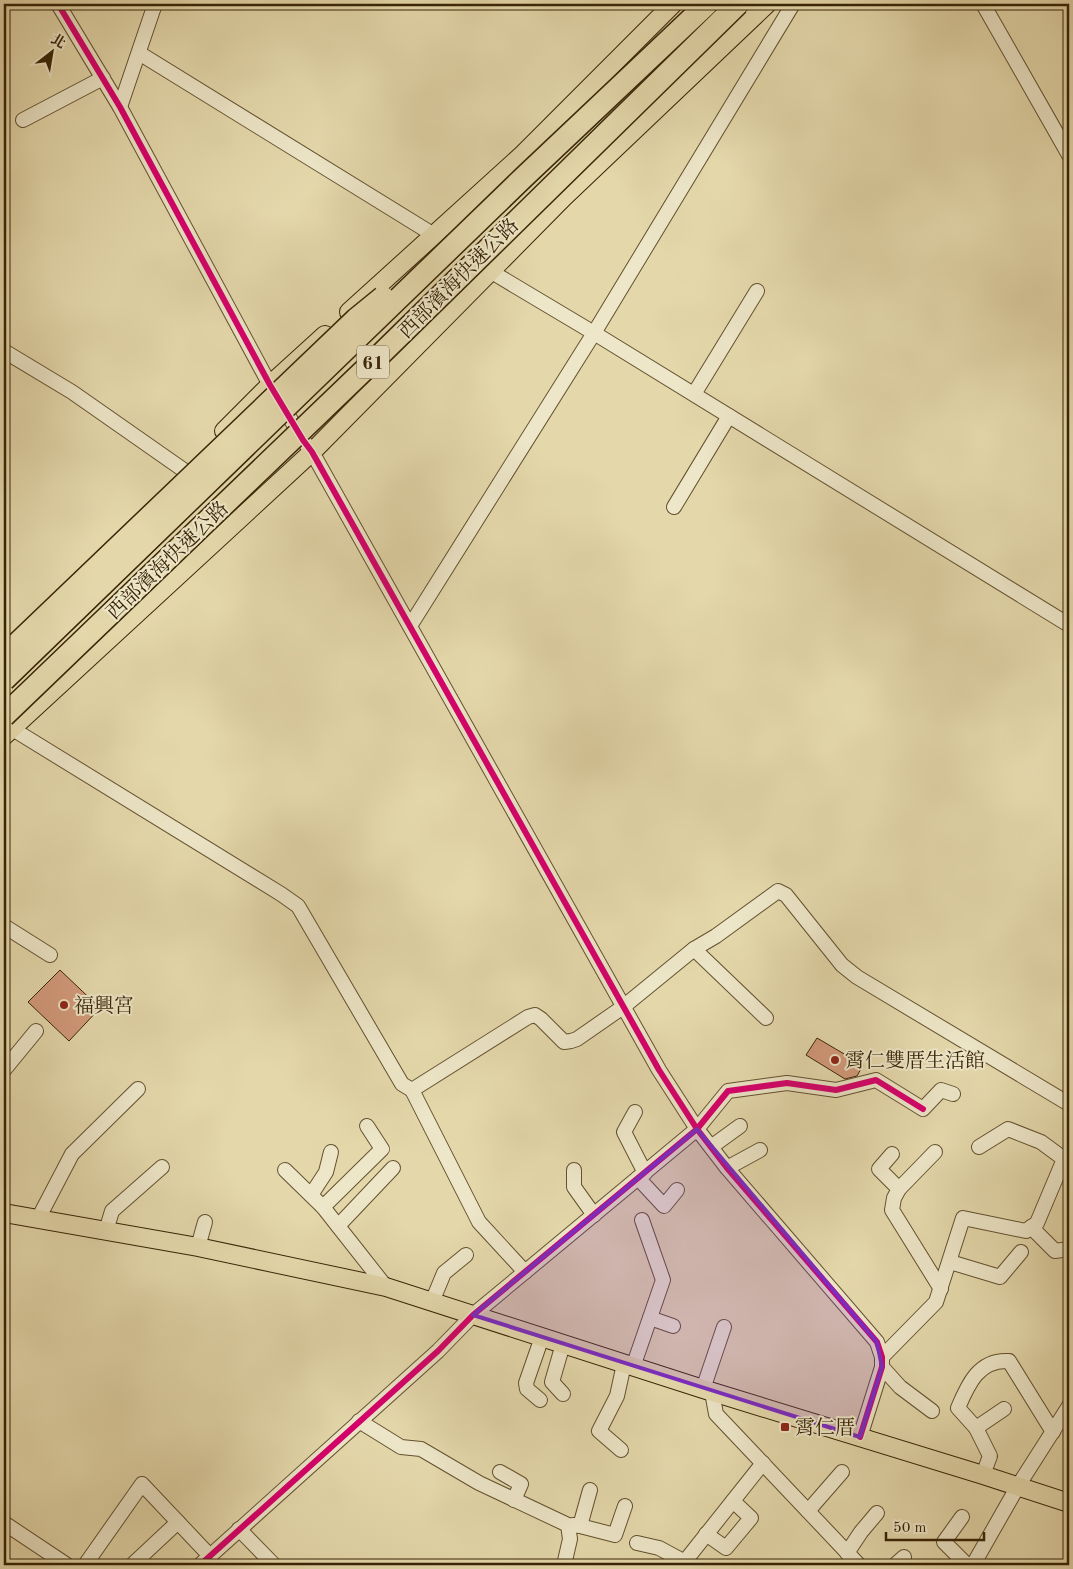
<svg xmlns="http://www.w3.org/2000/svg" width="1073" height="1569" viewBox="0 0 1073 1569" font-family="'Old Standard TT','Noto Serif TC',serif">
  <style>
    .building { fill: #d39a7b; stroke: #382406 }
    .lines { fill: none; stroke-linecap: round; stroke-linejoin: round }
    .minor-casing { stroke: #63512f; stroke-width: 16 }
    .major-casing { stroke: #382406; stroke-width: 20 }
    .minor { stroke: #ede6c8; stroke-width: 14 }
    .major { stroke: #e4d8ab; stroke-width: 18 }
    .highway-bridge-casing { stroke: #382406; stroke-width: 24; stroke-linecap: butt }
    .highway-bridge { stroke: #e4d8ab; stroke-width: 21 }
    .cycleway-casing { stroke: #ede6c8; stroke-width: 9 }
    .cycleway { stroke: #d6006c; stroke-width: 6 }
    .marked { fill: #7b2cbf; fill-opacity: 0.2; stroke: #7b2cbf; stroke-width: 4; stroke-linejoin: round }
    .poi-dot { fill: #8f2418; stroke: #ede6c8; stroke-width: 2 }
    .labels { text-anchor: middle; stroke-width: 4; stroke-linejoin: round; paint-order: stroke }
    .shield { fill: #ede6c8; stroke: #6e5e40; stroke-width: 1 }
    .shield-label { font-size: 19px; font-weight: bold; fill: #382406 }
    .street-label { font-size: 20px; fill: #382406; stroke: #ede6c8 }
    .poi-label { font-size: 20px; fill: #382406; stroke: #ede6c8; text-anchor: start }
  </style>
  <rect width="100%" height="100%" fill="#e4d8ab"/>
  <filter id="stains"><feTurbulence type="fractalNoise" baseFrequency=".004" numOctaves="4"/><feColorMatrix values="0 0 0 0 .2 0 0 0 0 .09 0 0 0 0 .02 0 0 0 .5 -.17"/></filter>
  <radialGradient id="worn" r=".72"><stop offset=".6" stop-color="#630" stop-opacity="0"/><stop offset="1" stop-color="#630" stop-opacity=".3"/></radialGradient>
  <g class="building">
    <polygon points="60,970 100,1008 69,1041 28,1002"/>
    <polygon points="817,1038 863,1065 857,1076 845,1079 806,1055"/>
  </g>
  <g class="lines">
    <g class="minor-casing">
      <g id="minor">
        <polyline points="58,4 120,107 270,385 303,440 312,452 659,1070 697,1129 727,1168 877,1342 882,1357 882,1367 860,1437"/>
        <polyline points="983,4 1069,155"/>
        <polyline points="139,53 434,235"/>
        <polyline points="120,107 155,4"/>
        <polyline points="23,120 103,78"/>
        <polyline points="490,271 594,333 1069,625"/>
        <polyline points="4,351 72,392 185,471"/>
        <polyline points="694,394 757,291"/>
        <polyline points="674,507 729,416"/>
        <polyline points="410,626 594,333 793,4"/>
        <polyline points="11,728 281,894 298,906 402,1084 412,1090 528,1017 535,1015 541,1019 564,1042 571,1041 577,1039 623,1007 694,949 716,936 778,891 786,895 842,965 857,977 1069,1104"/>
        <polyline points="4,926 50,955"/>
        <polyline points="694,949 766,1018"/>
        <polyline points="4,1070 36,1031"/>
        <polyline points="412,1090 479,1222 525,1272"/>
        <polyline points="635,1112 624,1132 645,1173"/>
        <polyline points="711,1147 740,1126"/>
        <polyline points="935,1152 899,1189 894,1198 892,1210 941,1289"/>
        <polyline points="892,1154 879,1169 899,1189"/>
        <polyline points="727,1168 760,1150"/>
        <polyline points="285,1170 323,1207 386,1287"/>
        <polyline points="574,1170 574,1187 594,1215"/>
        <polyline points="638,1178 664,1206 677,1190"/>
        <polyline points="311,1195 326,1172 331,1152"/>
        <polyline points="323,1207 382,1149 367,1126"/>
        <polyline points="38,1219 72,1154 138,1089"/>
        <polyline points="338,1226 393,1168"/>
        <polyline points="1031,1227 1055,1251 1069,1249"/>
        <polyline points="106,1231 112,1211 162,1167"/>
        <polyline points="198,1247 205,1222"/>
        <polyline points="950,1262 1000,1277 1021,1252"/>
        <polyline points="432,1302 444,1273 466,1255"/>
        <polyline points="650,1318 673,1326"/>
        <polyline points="563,1344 552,1382 563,1394"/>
        <polyline points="882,1357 936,1302 963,1218 1026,1231 1037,1223 1064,1159 1041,1142 1008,1129 979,1147"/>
        <polyline points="633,1367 663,1280 642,1220"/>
        <polyline points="882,1367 900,1387 932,1411"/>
        <polyline points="703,1389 724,1327"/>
        <polyline points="712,1392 716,1414 859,1565"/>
        <polyline points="540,1400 527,1389 526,1383 542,1337"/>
        <polyline points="359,1421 401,1447 421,1449 479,1483 568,1525 570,1539 564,1565"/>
        <path d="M976,1428L958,1408C968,1384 979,1359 1009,1361L1053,1432"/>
        <polyline points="621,1450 599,1431 617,1396 624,1364"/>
        <polyline points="500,1472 521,1484 514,1500"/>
        <polyline points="983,1475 990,1456 976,1428 1004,1409"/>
        <polyline points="808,1511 842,1472"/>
        <polyline points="962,1517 944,1542 967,1565"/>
        <polyline points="4,1523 67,1565"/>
        <polyline points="573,1525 580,1526 590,1490"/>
        <polyline points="580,1526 615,1535 625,1506"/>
        <polyline points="239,1529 274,1565"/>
        <polyline points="706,1534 726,1548 751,1518 733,1501"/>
        <polyline points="637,1543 659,1548 685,1562"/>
        <polyline points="847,1553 861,1532 877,1513"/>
        <polyline points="133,1564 178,1522"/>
        <polyline points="85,1565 142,1484 210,1556"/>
        <polyline points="200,1565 438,1351 473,1315 697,1129 728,1091 787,1083 836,1090 876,1080 923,1109 941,1090 953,1094"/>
        <polyline points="682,1565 763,1463"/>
        <polyline points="895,1565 904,1557"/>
        <polyline points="973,1565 1018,1486 1069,1406"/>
      </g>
    </g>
    <g class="major-casing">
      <g id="major">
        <polyline points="349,312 521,156 673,4"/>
        <polyline points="224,431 270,385 325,335"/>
        <polyline points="4,736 312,452 564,197 767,4"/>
        <polyline points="4,1213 198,1247 386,1287 703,1389 983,1475 1069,1503"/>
      </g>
    </g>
    <use href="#minor" class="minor"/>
    <use href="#major" class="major"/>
    <g class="highway-bridge-casing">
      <g id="highway-bridge">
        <polyline points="4,656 356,319 383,297"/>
        <polyline points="4,680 524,177 707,4"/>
        <polyline points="4,716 383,352 738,4"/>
      </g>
    </g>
    <use href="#highway-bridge" class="highway-bridge"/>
    <g class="cycleway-casing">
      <g id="cycleway">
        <polyline points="58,4 120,107 270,385 303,440 312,452 659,1070 697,1129 727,1168 877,1342 882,1357 882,1367 860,1437"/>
        <polyline points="200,1565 438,1351 473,1315 697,1129 728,1091 787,1083 836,1090 876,1080 923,1109"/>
      </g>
    </g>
    <use href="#cycleway" class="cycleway"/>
  </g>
  <path class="marked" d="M697,1129L877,1342L882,1367L860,1437L473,1315Z"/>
  <g class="poi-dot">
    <circle cx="64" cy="1005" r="5"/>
    <circle cx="835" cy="1060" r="5"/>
    <rect x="780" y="1422" width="10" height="10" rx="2.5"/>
  </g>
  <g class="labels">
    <rect class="shield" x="357" y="345.5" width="32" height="33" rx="4"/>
    <g class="shield-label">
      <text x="373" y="369">61</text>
    </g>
    <g class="street-label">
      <text transform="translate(458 278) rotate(-45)" y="7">西部濱海快速公路</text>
      <text transform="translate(167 560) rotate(-44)" y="7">西部濱海快速公路</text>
    </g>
    <g class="poi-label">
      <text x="74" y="1012">福興宮</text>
      <text x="845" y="1067">霄仁雙厝生活館</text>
      <text x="795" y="1434">霄仁厝</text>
    </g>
  </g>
  <rect width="1073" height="1569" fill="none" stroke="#e4d8ab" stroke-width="20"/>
  <rect x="5" y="5" width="1063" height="1559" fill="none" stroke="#382406" stroke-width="2.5"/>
  <rect x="10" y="10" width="1053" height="1549" fill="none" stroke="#382406"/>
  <g transform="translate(52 52) rotate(31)" stroke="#ede6c8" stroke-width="4" paint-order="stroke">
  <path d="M0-4L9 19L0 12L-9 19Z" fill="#382406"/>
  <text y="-8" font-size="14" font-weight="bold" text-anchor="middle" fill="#382406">北</text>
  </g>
  <path d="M886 1532v8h98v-8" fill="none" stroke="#382406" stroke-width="2.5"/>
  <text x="893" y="1532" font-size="15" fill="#382406" stroke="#ede6c8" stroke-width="4" paint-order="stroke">50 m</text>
  <rect width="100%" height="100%" filter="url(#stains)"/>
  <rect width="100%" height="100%" fill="url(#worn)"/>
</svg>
